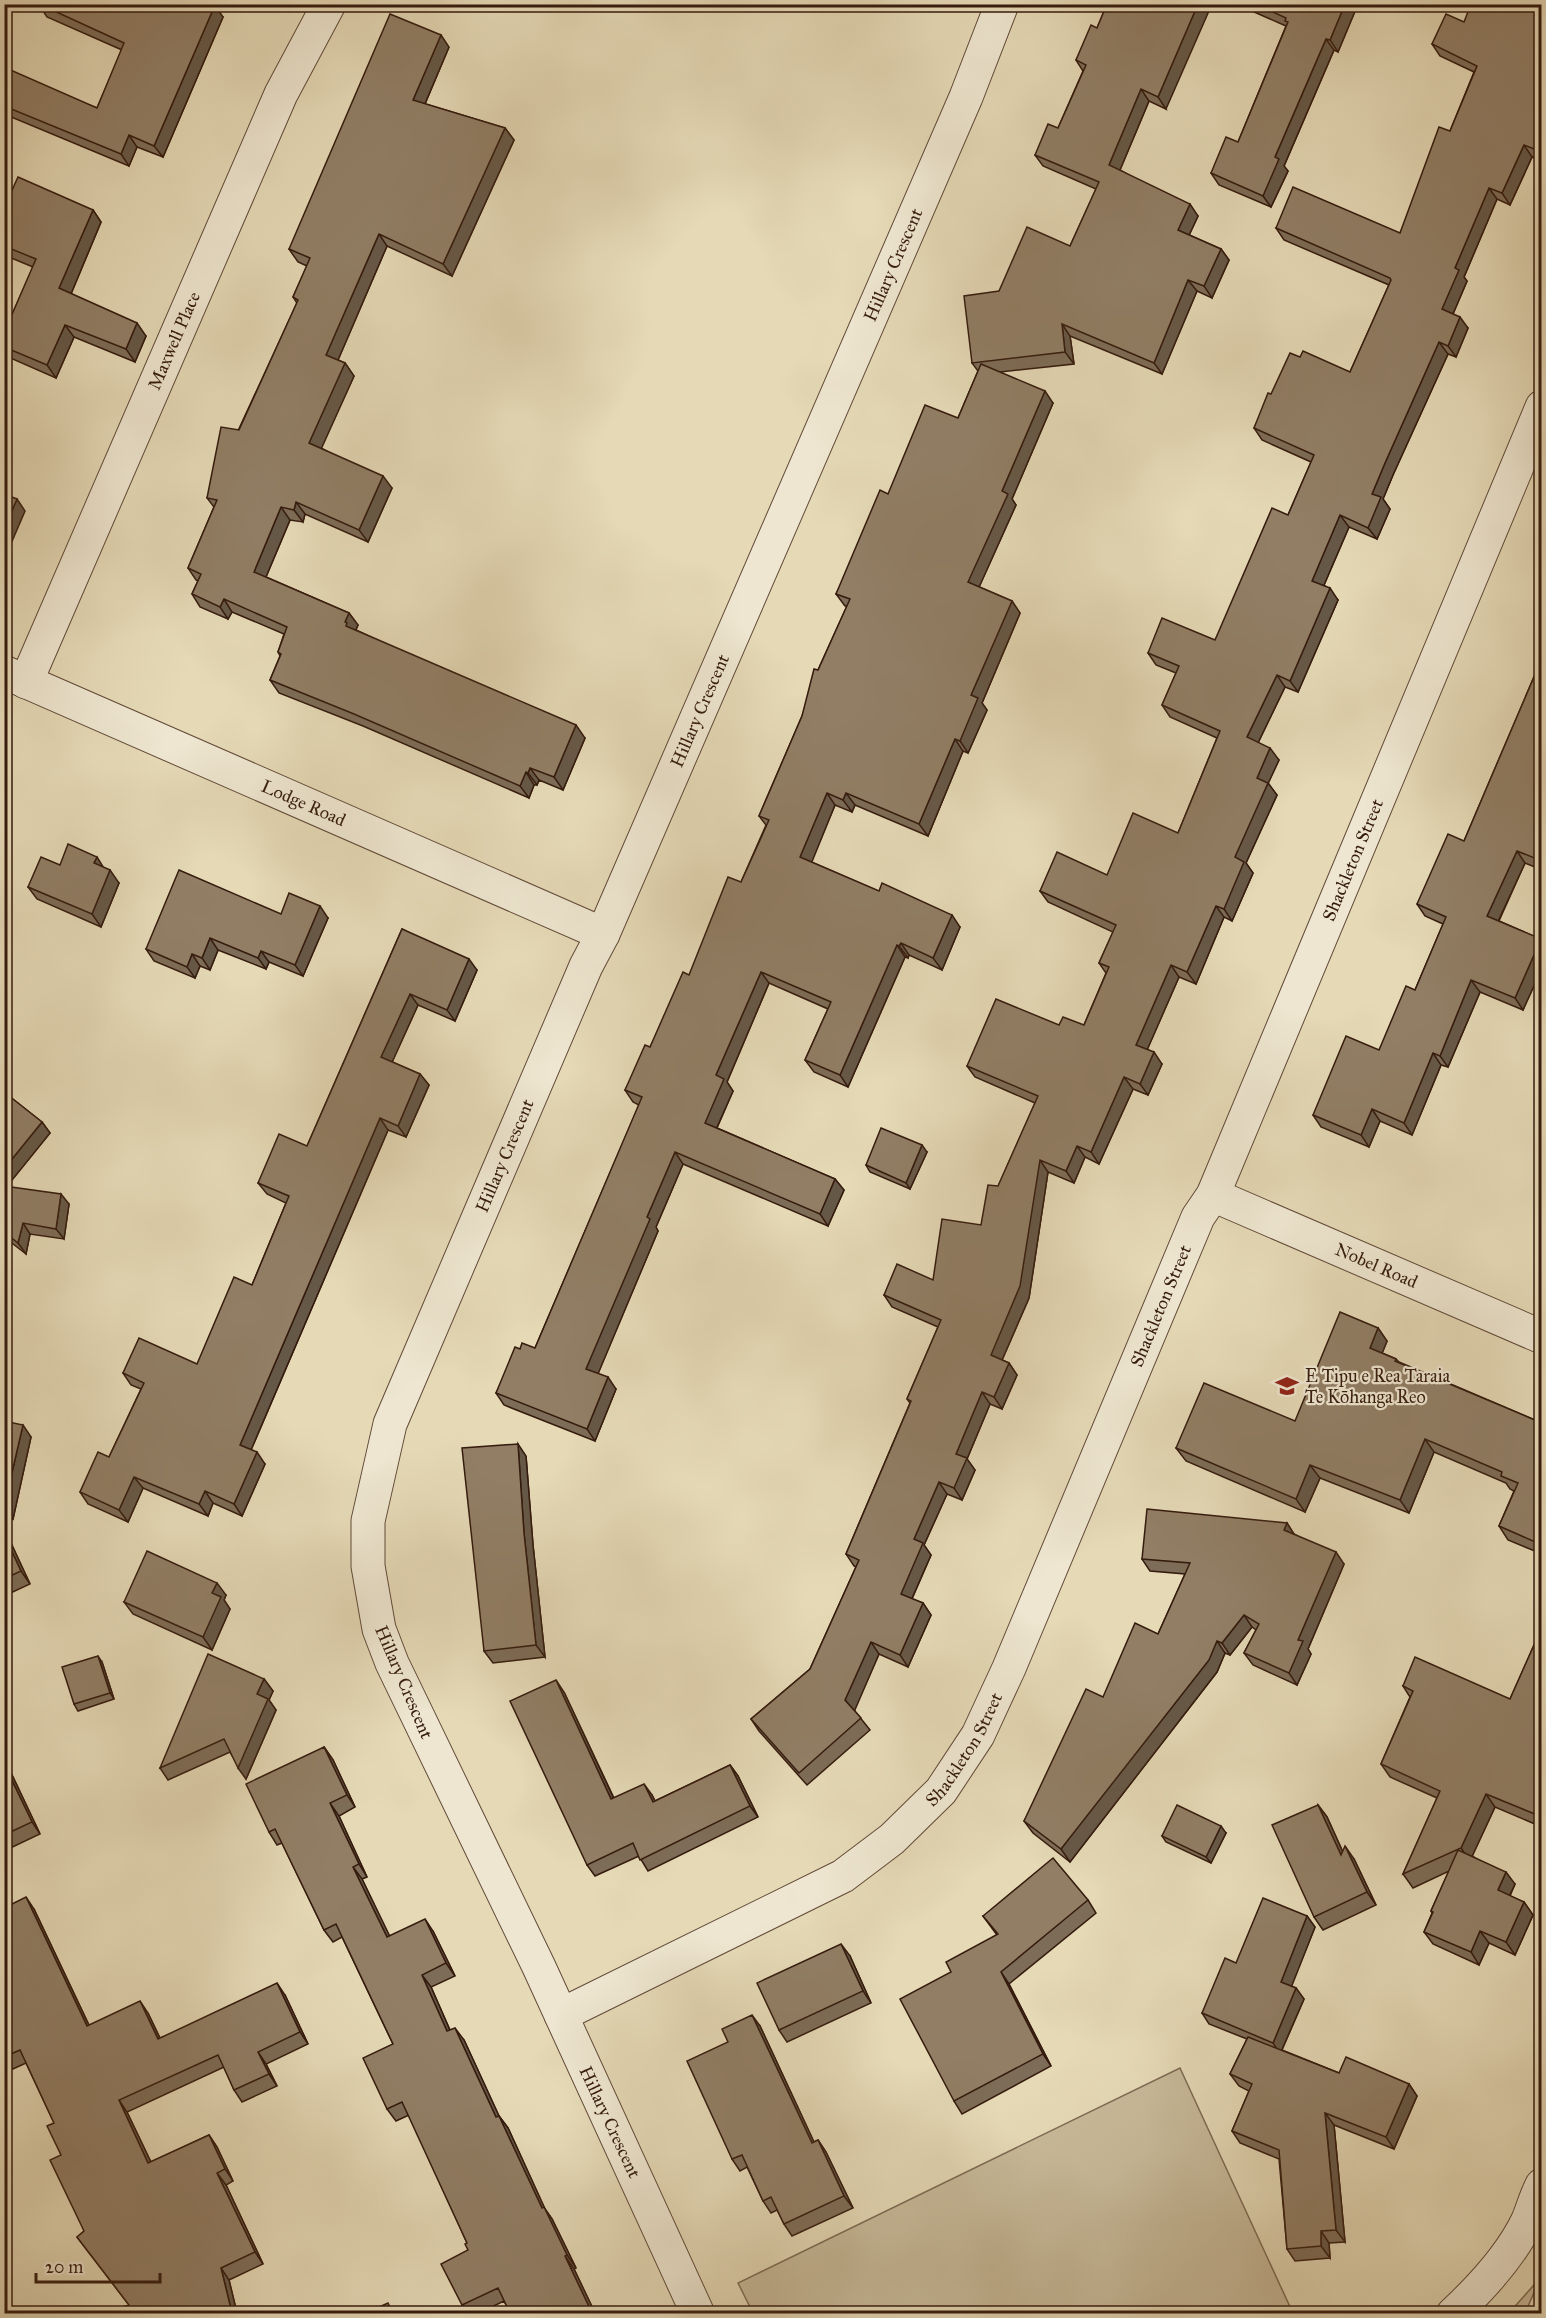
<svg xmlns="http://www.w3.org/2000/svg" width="1546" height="2318" viewBox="0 0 1546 2318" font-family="'IM FELL Great Primer',serif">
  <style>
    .green { fill: #c7b999; stroke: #7e6a54; stroke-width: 1.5 }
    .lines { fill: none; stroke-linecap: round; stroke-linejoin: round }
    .minor-casing { stroke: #614a38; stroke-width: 35 }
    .tertiary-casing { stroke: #614a38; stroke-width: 35 }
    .minor { stroke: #eee6d0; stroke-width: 33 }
    .tertiary { stroke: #eee6d0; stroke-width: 33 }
    .wall { fill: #7d6c57; stroke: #351b0e; stroke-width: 1.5 }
    .shaded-wall { fill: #665847; stroke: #351b0e; stroke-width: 1.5 }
    .building { fill: #917e65; stroke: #351b0e; stroke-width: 1.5 }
    .labels { text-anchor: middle; stroke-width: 4.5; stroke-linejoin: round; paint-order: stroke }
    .street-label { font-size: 18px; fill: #351b0e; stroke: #eee6d0 }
    .poi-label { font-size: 18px; fill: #351b0e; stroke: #eee6d0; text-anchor: start }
  </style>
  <rect width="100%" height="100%" fill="#e5d9b6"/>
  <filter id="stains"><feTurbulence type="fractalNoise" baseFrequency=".00333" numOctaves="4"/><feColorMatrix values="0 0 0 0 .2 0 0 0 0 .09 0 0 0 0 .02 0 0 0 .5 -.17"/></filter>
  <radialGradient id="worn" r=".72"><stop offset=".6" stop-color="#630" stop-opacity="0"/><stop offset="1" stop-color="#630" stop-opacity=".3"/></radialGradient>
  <g class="green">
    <polygon points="1180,2068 1291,2309 1281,2314 753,2313 738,2283"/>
    <polygon points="1541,2277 1525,2313 1509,2313"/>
  </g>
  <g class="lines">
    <g class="minor-casing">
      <g id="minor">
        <path id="s1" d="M4,672L603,934"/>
        <path id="s2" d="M26,682L281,94L329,4"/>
        <path id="s3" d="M1213,1195L1542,1337"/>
        <path id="s4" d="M561,2015L843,1876L892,1839L941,1791L978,1735L1009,1668L1198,1217L1213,1195L1542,407"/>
        <path id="s5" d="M698,2314L539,1967L392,1663L379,1629L368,1566V1521L390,1424L586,966L603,934L966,97L1002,4"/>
      </g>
    </g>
    <g class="tertiary-casing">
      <path id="tertiary" d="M1453,2314C1482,2287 1511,2256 1528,2220C1533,2208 1536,2196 1542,2185"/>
    </g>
    <use href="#minor" class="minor"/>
    <use href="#tertiary" class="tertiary"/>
  </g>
  <g class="wall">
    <polygon points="1107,4 1166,109 1149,101 1120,170 1198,216 1189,235 1221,249 1229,260 1212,298 1197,291 1162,374 1070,336 1074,364 1000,372 1053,403 1012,499 1016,505 979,587 1012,601 1020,613 982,703 987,710 968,753 963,751 928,836 855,805 852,812 835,805 811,862 960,927 942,970 909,955 908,958 905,957 848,1087 814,1072 805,1060 828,1009 769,983 727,1082 733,1091 717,1128 835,1179 844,1190 828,1226 683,1164 656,1227 658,1231 598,1373 616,1389 595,1441 504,1405 496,1393 520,1349 535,1348 639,1105 633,1102 625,1090 650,1047 689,975 741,882 766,825 759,816 802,716 818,670 847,606 845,606 836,594 888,494 958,418 978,371 972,363 999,291 1070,246 1096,189 1043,166 1035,155 1058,128 1083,71 1076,60 1097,28"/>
    <polygon points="1236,4 1358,4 1338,52 1334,50 1284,166 1288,171 1271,207 1219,185 1211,173 1238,142 1286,26"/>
    <polygon points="1542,4 1542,161 1532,157 1510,205 1497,199 1464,277 1467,281 1453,314 1468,328 1456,357 1448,354 1393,475 1383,499 1390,509 1377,539 1349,527 1324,585 1338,600 1298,692 1285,687 1258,743 1279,760 1268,783 1277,795 1246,863 1253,873 1232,921 1224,917 1196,984 1179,977 1147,1050 1162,1064 1148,1095 1133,1089 1099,1164 1085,1157 1074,1183 1048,1172 1029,1298 1002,1360 1009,1363 1017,1375 1002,1409 990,1404 967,1459 975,1470 962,1500 947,1494 924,1545 931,1555 912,1599 923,1603 931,1615 908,1667 879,1654 854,1710 870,1730 807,1785 759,1731 751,1719 810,1669 856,1567 854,1566 846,1554 910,1403 907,1399 938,1327 892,1307 884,1295 933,1280 981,1225 1035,1103 975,1077 967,1066 1059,1025 1084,1025 1106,973 1099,963 1113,932 1048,902 1040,891 1107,875 1178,833 1217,738 1170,717 1162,705 1176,673 1156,665 1148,653 1215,640 1288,515 1311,462 1262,440 1254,428 1271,394 1300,357 1350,372 1389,285 1284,240 1276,228 1400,233 1450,131 1474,72 1440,56 1432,44 1464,22"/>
    <polygon points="39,5 223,17 163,157 137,147 129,166 4,114 4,72 97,108 122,50 47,17"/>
    <polygon points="449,47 425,104 505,128 514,140 452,276 387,246 338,360 345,363 354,376 321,448 392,488 368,542 305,514 303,522 290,520 266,577 349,613 358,625 356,630 585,738 563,790 539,780 537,785 534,785 529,798 363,726 279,693 270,680 280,656 278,652 284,634 232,612 228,619 200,607 192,594 198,581 196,580 188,568 214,507 207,498 297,303 293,297 307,266 298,262 289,249"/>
    <polygon points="4,208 93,210 101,222 71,294 146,336 135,362 74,337 56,378 8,357 4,352 4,333 33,267 4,255"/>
    <polygon points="1542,620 1542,643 1536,634"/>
    <polygon points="1542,658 1542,870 1525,863 1499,921 1542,940 1542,968 1523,1010 1480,992 1448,1067 1441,1065 1412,1135 1380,1121 1369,1147 1321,1127 1313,1115 1379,1050 1415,990 1443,924 1425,916 1417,904 1464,841"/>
    <polygon points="60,865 104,868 119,883 101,927 37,899 28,887"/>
    <polygon points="281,914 328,918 303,976 269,962 266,969 218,950 210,970 200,966 195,978 154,961 146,949"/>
    <polygon points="402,929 477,970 455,1021 418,1005 392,1062 420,1074 429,1085 406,1137 388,1130 251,1450 265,1464 242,1516 213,1503 208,1516 143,1488 128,1522 88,1504 80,1492 109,1457 141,1389 131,1385 123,1373 197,1364 252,1285 286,1203 267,1194 258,1183 307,1146"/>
    <polygon points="4,1092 42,1122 50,1133 7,1186 69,1204 64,1239 30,1234 26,1254 4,1237"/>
    <polygon points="927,1152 910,1189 870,1172 866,1165"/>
    <polygon points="1378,1328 1387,1341 1382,1353 1396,1359 1399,1362 1542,1423 1542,1554 1508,1540 1499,1526 1514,1491 1510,1489 1506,1483 1434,1452 1409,1513 1320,1478 1305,1512 1186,1461 1176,1448 1295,1421"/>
    <polygon points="4,1421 31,1437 13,1519 4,1517"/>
    <polygon points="526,1456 533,1545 545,1657 493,1663 484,1651"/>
    <polygon points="1287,1523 1294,1534 1344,1564 1308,1649 1311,1654 1297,1685 1253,1665 1244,1653 1256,1630 1252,1627 1230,1655 1225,1653 1217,1672 1070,1862 1033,1833 1024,1821 1103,1697 1158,1634 1185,1574 1150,1571 1142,1559"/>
    <polygon points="4,1532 9,1539 30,1584 4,1596"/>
    <polygon points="1542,1582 1542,1607 1535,1597"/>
    <polygon points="226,1595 224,1600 230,1609 212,1650 133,1614 124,1602"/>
    <polygon points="1542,1627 1542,1827 1495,1807 1472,1856 1515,1884 1510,1896 1524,1902 1533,1915 1515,1955 1489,1943 1479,1965 1433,1944 1424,1932 1432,1913 1431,1911 1449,1871 1413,1888 1403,1874 1437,1798 1390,1777 1381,1764 1410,1697 1403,1686 1510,1699"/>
    <polygon points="102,1662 114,1699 78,1711 74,1704"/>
    <polygon points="264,1679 273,1691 269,1700 276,1710 246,1779 230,1752 168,1780 160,1768"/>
    <polygon points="564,1692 614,1798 652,1795 655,1801 730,1765 738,1776 758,1817 648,1871 639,1856 595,1876 587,1865"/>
    <polygon points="4,1730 10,1742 4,1745"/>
    <polygon points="324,1747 333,1760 355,1807 339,1816 367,1877 362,1879 389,1936 433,1931 455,1976 431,1987 450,2030 464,2040 499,2116 508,2128 545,2209 552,2219 576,2268 574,2269 595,2313 510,2313 504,2301 479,2313 467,2313 462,2305 468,2250 467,2243 409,2115 396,2121 387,2109 393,2044 342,1937 333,1942 324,1930 282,1843 277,1845 269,1832"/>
    <polygon points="4,1758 40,1834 4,1851"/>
    <polygon points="1318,1805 1327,1817 1343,1852 1354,1859 1376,1905 1323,1930 1314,1917"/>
    <polygon points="1226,1833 1211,1863 1166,1842 1162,1836"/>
    <polygon points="1088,1900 1096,1913 1009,1984 1051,2066 962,2114 954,2101 951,1972 997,1935 983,1916"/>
    <polygon points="4,1908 34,1909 89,2025 148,2013 160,2038 285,1995 308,2044 266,2064 277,2086 242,2102 234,2090 224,2067 127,2112 151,2162 209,2135 217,2147 233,2181 226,2185 263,2264 229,2280 237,2313 113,2313 129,2305 77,2237 84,2231 61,2155 54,2123 26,2063 4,2073"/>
    <polygon points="1307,1916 1315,1927 1291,1986 1296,1988 1304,1999 1282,2050 1339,2073 1409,2084 1417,2096 1394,2149 1334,2125 1345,2242 1329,2243 1330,2258 1295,2261 1287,2249 1279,2159 1240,2143 1232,2131 1249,2091 1239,2086 1230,2074 1247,2039 1209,2024 1202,2013 1236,1963"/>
    <polygon points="850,1956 871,2003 787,2042 779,2030"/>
    <polygon points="760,2026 814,2142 818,2140 826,2152 853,2208 792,2236 784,2224 777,2210 771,2213 763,2201 747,2167 740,2171 732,2159"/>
  </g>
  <g class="shaded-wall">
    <polygon points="1198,4 1212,4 1166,109 1158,97"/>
    <polygon points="1345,4 1358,4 1338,52 1330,40"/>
    <polygon points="215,5 223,17 163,157 154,146"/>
    <polygon points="441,35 449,47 421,113 413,100"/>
    <polygon points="1326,39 1334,50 1284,166 1288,171 1271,207 1263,196 1275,157"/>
    <polygon points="1141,89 1149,101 1117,177 1109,165"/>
    <polygon points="505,128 514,140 452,276 443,264"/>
    <polygon points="129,135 137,147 129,166 121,154"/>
    <polygon points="1524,145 1532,157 1510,205 1502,193"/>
    <polygon points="1489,188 1497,199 1464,277 1467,281 1450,321 1442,309 1455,268"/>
    <polygon points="1190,204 1198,216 1186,242 1178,230"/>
    <polygon points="93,210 101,222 68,301 59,288"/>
    <polygon points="379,234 387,246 335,367 326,355"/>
    <polygon points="1221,249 1229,260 1212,298 1204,286"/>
    <polygon points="1188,280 1197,291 1162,374 1154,363"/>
    <polygon points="1460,317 1468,328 1456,357 1448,346"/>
    <polygon points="137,323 146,336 135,362 126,349"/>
    <polygon points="1062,324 1070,336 1074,364 1065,352"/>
    <polygon points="65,325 74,337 56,378 47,365"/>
    <polygon points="1439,342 1448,354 1393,475 1383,499 1390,509 1377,539 1368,528 1372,494 1385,463"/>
    <polygon points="345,363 354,376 318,456 309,443"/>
    <polygon points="1045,391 1053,403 1012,499 1016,505 976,594 968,582 1002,491"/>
    <polygon points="383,476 392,488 368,542 359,530"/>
    <polygon points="17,499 25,511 4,560 4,529"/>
    <polygon points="296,502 305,514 303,522 294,510"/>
    <polygon points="281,507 290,520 263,584 254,572"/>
    <polygon points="1340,515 1349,527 1321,592 1312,581"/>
    <polygon points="1330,588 1338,600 1298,692 1290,681"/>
    <polygon points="224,599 232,612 228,619 220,607"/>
    <polygon points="1012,601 1020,613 982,703 987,710 968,753 960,741 971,695"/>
    <polygon points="349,613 358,625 354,633 346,626 345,622"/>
    <polygon points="1277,675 1285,687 1255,749 1247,737"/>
    <polygon points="576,725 585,738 563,790 554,777"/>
    <polygon points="955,739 963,751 928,836 919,824"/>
    <polygon points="1270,748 1279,760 1267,786 1268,783 1277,795 1246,863 1253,873 1232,921 1224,909 1235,857 1257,778"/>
    <polygon points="530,768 539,780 537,785 528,773"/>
    <polygon points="526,772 534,785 529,798 520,786"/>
    <polygon points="827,793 835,805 809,869 800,857"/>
    <polygon points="846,793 855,805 852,812 843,800"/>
    <polygon points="1517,851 1525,863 1495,928 1487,916"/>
    <polygon points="97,857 105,870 94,863"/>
    <polygon points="110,870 119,883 101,927 92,914"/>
    <polygon points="320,906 328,918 303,976 295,965"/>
    <polygon points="1216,906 1224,917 1196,984 1187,972"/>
    <polygon points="952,915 960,927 942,970 933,958"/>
    <polygon points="210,938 218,950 210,970 202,958"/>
    <polygon points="1541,939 1542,968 1523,1010 1515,998"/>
    <polygon points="901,943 909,955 908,958 899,946"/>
    <polygon points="897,945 905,957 848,1087 840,1075"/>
    <polygon points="261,951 269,962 266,969 258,958"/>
    <polygon points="192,954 200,966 195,978 187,967"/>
    <polygon points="469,959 477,970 455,1021 447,1010"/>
    <polygon points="1171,965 1179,977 1144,1057 1136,1045"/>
    <polygon points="761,972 769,983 727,1082 733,1091 714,1134 705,1123 716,1075"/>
    <polygon points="1471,980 1480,992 1448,1067 1440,1056"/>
    <polygon points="410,994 418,1005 389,1069 381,1057"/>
    <polygon points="1154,1052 1162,1064 1148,1095 1140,1084"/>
    <polygon points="1433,1053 1441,1065 1412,1135 1404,1123"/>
    <polygon points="420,1074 429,1085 406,1137 398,1126"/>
    <polygon points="1124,1077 1133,1089 1099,1164 1091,1152"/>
    <polygon points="1372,1109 1380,1121 1369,1147 1361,1135"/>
    <polygon points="380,1118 388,1130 248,1457 240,1445"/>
    <polygon points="42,1122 50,1133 4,1190 4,1169"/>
    <polygon points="922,1145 927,1152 910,1189 906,1183"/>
    <polygon points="1077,1146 1085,1157 1074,1183 1066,1171"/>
    <polygon points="675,1152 683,1164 656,1227 658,1231 595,1381 586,1369 647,1217"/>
    <polygon points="1040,1160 1048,1172 1029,1298 999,1367 991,1355"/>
    <polygon points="835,1179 844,1190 828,1226 820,1214"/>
    <polygon points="61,1194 69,1204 64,1239 56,1229"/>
    <polygon points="23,1223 30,1234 26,1254 18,1243"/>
    <polygon points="1378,1328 1387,1341 1379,1361 1370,1348"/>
    <polygon points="1009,1363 1017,1375 1002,1409 994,1397"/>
    <polygon points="608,1377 616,1389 595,1441 587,1429"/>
    <polygon points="982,1392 990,1404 967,1459 975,1470 962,1500 954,1488 956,1454"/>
    <polygon points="23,1425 31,1437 13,1519 4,1507"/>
    <polygon points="1425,1439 1434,1452 1409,1513 1400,1500"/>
    <polygon points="518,1444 526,1456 533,1545 545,1657 536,1645 524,1533"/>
    <polygon points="257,1452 265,1464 242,1516 234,1504"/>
    <polygon points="1310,1465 1320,1478 1305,1512 1296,1499"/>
    <polygon points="134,1477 143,1488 128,1522 119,1510"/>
    <polygon points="939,1482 947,1494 924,1545 931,1555 909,1605 901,1594 914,1539"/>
    <polygon points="205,1491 213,1503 208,1516 199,1504"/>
    <polygon points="1287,1523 1295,1536 1284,1530"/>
    <polygon points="4,1532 9,1539 30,1584 21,1571 4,1535"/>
    <polygon points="1336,1552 1344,1564 1308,1649 1311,1654 1297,1685 1289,1673 1298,1640"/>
    <polygon points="217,1583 226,1595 224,1600 230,1609 212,1650 203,1637 212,1593"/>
    <polygon points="923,1603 931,1615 908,1667 900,1655"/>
    <polygon points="1244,1615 1252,1627 1230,1655 1222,1643"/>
    <polygon points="1217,1641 1225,1653 1217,1672 1070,1862 1061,1849"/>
    <polygon points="871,1642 879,1654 854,1712 845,1700"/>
    <polygon points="98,1656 102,1662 114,1699 110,1693"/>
    <polygon points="264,1679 273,1691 269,1700 276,1710 246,1779 238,1768 257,1694"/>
    <polygon points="556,1680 564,1692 619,1810 611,1799"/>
    <polygon points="324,1747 333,1760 355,1807 347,1795"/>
    <polygon points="4,1758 40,1834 32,1822 4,1764"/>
    <polygon points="730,1765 738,1776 758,1817 750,1806"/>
    <polygon points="644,1784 652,1795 661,1813 653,1802"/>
    <polygon points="1486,1794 1495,1807 1470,1861 1461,1848"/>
    <polygon points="330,1803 339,1816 367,1877 359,1864"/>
    <polygon points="1318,1805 1327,1817 1350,1868 1341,1855"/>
    <polygon points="1221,1826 1226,1833 1211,1863 1206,1857"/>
    <polygon points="1345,1846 1354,1859 1376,1905 1367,1892"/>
    <polygon points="353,1867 362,1879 396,1949 387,1937"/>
    <polygon points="1506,1872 1515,1884 1506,1903 1498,1890"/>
    <polygon points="26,1897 34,1909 95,2038 87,2026"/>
    <polygon points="1524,1902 1533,1915 1515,1955 1506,1942"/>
    <polygon points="1307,1916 1315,1927 1289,1993 1281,1982"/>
    <polygon points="425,1919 433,1931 455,1976 446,1963"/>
    <polygon points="1480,1931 1489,1943 1479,1965 1471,1952"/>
    <polygon points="841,1944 850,1956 871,2003 863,1991"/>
    <polygon points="1001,1972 1009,1984 1051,2066 1043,2054"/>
    <polygon points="422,1975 431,1987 456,2044 447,2031"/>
    <polygon points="277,1983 285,1995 308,2044 300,2032"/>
    <polygon points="1296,1988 1304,1999 1280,2054 1273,2043"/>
    <polygon points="140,2001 148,2013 166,2051 158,2039"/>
    <polygon points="752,2015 760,2026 820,2155 812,2143"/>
    <polygon points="455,2028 464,2040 505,2129 496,2117"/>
    <polygon points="258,2052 266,2064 277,2086 269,2074"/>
    <polygon points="1409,2084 1417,2096 1394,2149 1386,2137"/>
    <polygon points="119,2100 127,2112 157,2175 148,2163"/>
    <polygon points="1325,2113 1334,2125 1345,2242 1336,2230"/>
    <polygon points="499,2116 508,2128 545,2209 552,2219 576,2268 567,2255 542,2208"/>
    <polygon points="209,2135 217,2147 233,2181 225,2169"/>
    <polygon points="818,2140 826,2152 853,2208 844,2196"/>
    <polygon points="217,2173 226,2185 263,2264 255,2252"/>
    <polygon points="1321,2231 1329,2243 1330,2258 1321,2246"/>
    <polygon points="565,2256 574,2269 595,2313 592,2313"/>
    <polygon points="221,2268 229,2280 237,2313 232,2313"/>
  </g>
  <g class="building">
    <polygon points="39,4 213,4 215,5 154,146 129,135 121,154 4,106 4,72 6,68 97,108 124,43"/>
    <polygon points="1107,4 1198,4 1158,97 1141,89 1109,165 1190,204 1178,230 1221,249 1204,286 1188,280 1154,363 1062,324 1065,352 972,363 964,296 999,291 1027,227 1070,246 1099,182 1035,155 1048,124 1058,128 1086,65 1076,60 1091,25 1097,28"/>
    <polygon points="1255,4 1345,4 1330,40 1326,39 1275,157 1279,159 1263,196 1211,173 1226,137 1238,142 1288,22 1285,21 1286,18"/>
    <polygon points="1471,4 1542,4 1542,152 1524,145 1502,193 1489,188 1455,268 1459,270 1442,309 1460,317 1448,346 1439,342 1385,463 1372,494 1381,497 1368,528 1340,515 1312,581 1330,588 1290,681 1277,675 1247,737 1270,748 1257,778 1268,783 1235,857 1244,862 1224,909 1216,906 1187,972 1171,965 1136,1045 1154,1052 1140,1084 1124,1077 1091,1152 1077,1146 1066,1171 1040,1160 1020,1286 991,1355 1009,1363 994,1397 982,1392 956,1454 967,1458 954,1488 939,1482 914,1539 923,1543 901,1594 923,1603 900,1655 871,1642 845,1700 861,1718 799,1773 751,1719 810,1669 859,1560 846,1554 911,1401 907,1399 941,1320 884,1295 897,1264 933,1280 942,1219 981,1225 988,1185 998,1186 1038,1096 967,1066 996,999 1059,1025 1063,1017 1084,1025 1109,967 1099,963 1116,925 1040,891 1057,852 1107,875 1133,813 1178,833 1220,731 1162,705 1179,666 1148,653 1162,618 1215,640 1272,508 1288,515 1314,455 1254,428 1268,393 1271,394 1290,353 1300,357 1303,351 1350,372 1391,280 1390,278 1276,228 1293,187 1400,233 1439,127 1450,131 1477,66 1432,44 1446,14 1464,22"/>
    <polygon points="390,14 441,35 413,100 505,128 443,264 379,234 326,355 345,363 309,443 383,476 359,530 296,502 294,510 281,507 254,572 349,613 345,622 347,623 346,626 576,725 554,777 530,768 528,773 526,772 520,786 354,714 270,680 281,654 278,652 287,627 224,599 220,607 192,594 201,574 188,568 217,500 207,498 221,427 239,430 298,300 293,297 310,258 289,249"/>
    <polygon points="18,177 93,210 59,288 137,323 126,349 65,325 47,365 4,347 4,333 36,259 4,246 4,208"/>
    <polygon points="981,364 1045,391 1002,491 1008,494 968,582 1012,601 971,695 978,698 960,741 955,739 919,824 846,793 843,800 827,793 800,857 879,891 882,883 952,915 933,958 901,943 899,946 897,945 840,1075 805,1060 831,1002 761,972 716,1075 724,1079 705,1123 835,1179 820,1214 675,1152 647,1217 650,1219 586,1369 608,1377 587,1429 496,1393 515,1347 520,1349 522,1343 535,1348 642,1097 625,1090 645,1045 650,1047 683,972 689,975 728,877 741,882 769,820 759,816 802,716 814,669 818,670 850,599 836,594 880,490 888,494 925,405 958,418"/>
    <polygon points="4,494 17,499 4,529"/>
    <polygon points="1542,620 1542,637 1536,634"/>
    <polygon points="1542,658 1542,861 1517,851 1487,916 1541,939 1515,998 1471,980 1440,1056 1433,1053 1404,1123 1372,1109 1361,1135 1313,1115 1346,1036 1379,1050 1406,986 1415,990 1446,917 1417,904 1448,834 1464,841"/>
    <polygon points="68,844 97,857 94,863 110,870 92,914 28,887 41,857 60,865"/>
    <polygon points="179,870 281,914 289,893 320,906 295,965 261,951 258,958 210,938 202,958 192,954 187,967 146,949"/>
    <polygon points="402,929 469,959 447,1010 410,994 381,1057 420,1074 398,1126 380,1118 240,1445 257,1452 234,1504 205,1491 199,1504 134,1477 119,1510 80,1492 98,1452 109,1457 144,1383 123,1373 139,1338 197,1364 234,1277 252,1285 289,1196 258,1183 279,1134 307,1146"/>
    <polygon points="4,1092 42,1122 4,1169"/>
    <polygon points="881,1128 922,1145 906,1183 866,1165"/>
    <polygon points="4,1186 61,1194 56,1229 23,1223 18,1243 4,1232"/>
    <polygon points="1340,1312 1378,1328 1370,1348 1396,1359 1395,1361 1542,1423 1542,1545 1499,1526 1518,1483 1501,1476 1502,1472 1425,1439 1400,1500 1310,1465 1296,1499 1176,1448 1204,1383 1295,1421"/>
    <polygon points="4,1421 23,1425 4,1507"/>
    <polygon points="518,1444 524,1533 536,1645 484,1651 462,1448"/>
    <polygon points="1147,1509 1287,1523 1284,1530 1336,1552 1298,1640 1303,1641 1289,1673 1244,1653 1259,1624 1244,1615 1222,1643 1217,1641 1209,1660 1061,1849 1024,1821 1086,1689 1103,1697 1135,1623 1158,1634 1190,1563 1142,1559"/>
    <polygon points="4,1535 21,1571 4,1579"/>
    <polygon points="147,1551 217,1583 212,1593 221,1597 203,1637 124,1602"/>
    <polygon points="1542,1582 1542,1600 1535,1597"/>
    <polygon points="1542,1627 1542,1817 1486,1794 1461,1848 1403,1874 1440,1791 1381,1764 1413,1691 1403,1686 1415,1657 1510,1699"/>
    <polygon points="208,1654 264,1679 257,1694 268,1699 238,1768 224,1739 160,1768"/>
    <polygon points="98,1656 110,1693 74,1704 62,1667"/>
    <polygon points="556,1680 611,1799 644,1784 653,1802 730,1765 750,1806 640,1860 633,1843 587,1865 510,1701"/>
    <polygon points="324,1747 347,1795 330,1803 359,1864 353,1867 387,1937 425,1919 446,1963 422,1975 447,2031 455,2028 496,2117 499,2116 542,2208 544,2207 567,2255 565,2256 592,2313 510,2313 498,2288 462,2305 441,2264 468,2250 465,2244 467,2243 402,2102 387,2109 363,2058 393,2044 336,1924 324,1930 275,1829 269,1832 246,1784"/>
    <polygon points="4,1764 32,1822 4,1835"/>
    <polygon points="1177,1805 1221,1826 1206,1857 1162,1836"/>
    <polygon points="1318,1805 1341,1855 1345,1846 1367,1892 1314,1917 1272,1825"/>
    <polygon points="1458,1850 1506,1872 1498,1890 1524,1902 1506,1942 1480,1931 1471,1952 1424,1932 1433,1912 1431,1911"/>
    <polygon points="1053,1858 1088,1900 1001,1972 1043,2054 954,2101 900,1999 951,1972 946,1962 998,1934 983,1916"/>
    <polygon points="26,1897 87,2026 140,2001 158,2039 277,1983 300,2032 258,2052 269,2074 234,2090 218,2055 119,2100 148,2163 209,2135 225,2169 217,2173 255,2252 221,2268 232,2313 113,2313 112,2310 129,2305 77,2237 84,2231 50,2160 61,2155 47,2126 54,2123 20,2050 4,2057 4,1908"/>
    <polygon points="1263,1898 1307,1916 1281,1982 1296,1988 1273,2043 1202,2013 1225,1958 1236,1963"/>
    <polygon points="841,1944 863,1991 779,2030 757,1983"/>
    <polygon points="752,2015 812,2143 818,2140 844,2196 784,2224 771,2197 763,2201 742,2155 732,2159 687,2061 728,2042 722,2029"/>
    <polygon points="1248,2037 1339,2073 1346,2057 1409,2084 1386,2137 1325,2113 1336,2230 1321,2231 1321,2246 1287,2249 1279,2150 1232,2131 1252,2084 1230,2074"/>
    <polygon points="388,2303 393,2313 366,2313"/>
  </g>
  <defs>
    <g id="school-bare" transform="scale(1.8)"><path d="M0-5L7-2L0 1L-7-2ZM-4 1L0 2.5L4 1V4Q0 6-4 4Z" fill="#8f2418" stroke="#eee6d0" stroke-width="2.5" paint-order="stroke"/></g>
  </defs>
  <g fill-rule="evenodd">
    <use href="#school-bare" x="1287" y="1386"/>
  </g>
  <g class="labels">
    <g class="street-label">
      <text dy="6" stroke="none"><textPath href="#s5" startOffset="2228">Hillary Crescent</textPath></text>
      <text dy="6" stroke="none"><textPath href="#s2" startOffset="372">Maxwell Place</textPath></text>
      <text dy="6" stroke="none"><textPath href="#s5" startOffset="1742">Hillary Crescent</textPath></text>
      <text dy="6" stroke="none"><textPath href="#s1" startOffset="327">Lodge Road</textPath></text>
      <text dy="6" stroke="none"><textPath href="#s4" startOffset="1464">Shackleton Street</textPath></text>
      <text dy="6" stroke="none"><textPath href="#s5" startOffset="1256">Hillary Crescent</textPath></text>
      <text dy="6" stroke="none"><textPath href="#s3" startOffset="178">Nobel Road</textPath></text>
      <text dy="6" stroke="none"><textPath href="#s4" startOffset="978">Shackleton Street</textPath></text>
      <text transform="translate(404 1682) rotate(67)" y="6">Hillary Crescent</text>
      <text dy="6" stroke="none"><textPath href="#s4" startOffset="492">Shackleton Street</textPath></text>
      <text transform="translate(610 2122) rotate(65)" y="6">Hillary Crescent</text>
    </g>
    <g class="poi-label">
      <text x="1305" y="1382">E Tipu e Rea Taraia<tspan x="1305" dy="21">Te Kōhanga Reo</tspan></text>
    </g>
  </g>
  <rect width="1546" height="2318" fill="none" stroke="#e5d9b6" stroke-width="24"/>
  <rect x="6" y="6" width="1534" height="2306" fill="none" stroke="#351b0e" stroke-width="3"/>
  <rect x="12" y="12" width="1522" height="2294" fill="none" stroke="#351b0e" stroke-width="1.5"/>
  <path d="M36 2273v9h124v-9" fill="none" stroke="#351b0e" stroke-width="3"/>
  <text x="45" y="2273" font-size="18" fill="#351b0e" stroke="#eee6d0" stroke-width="4.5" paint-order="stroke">20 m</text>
  <rect width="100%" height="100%" filter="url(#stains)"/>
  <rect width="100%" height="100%" fill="url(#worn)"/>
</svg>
